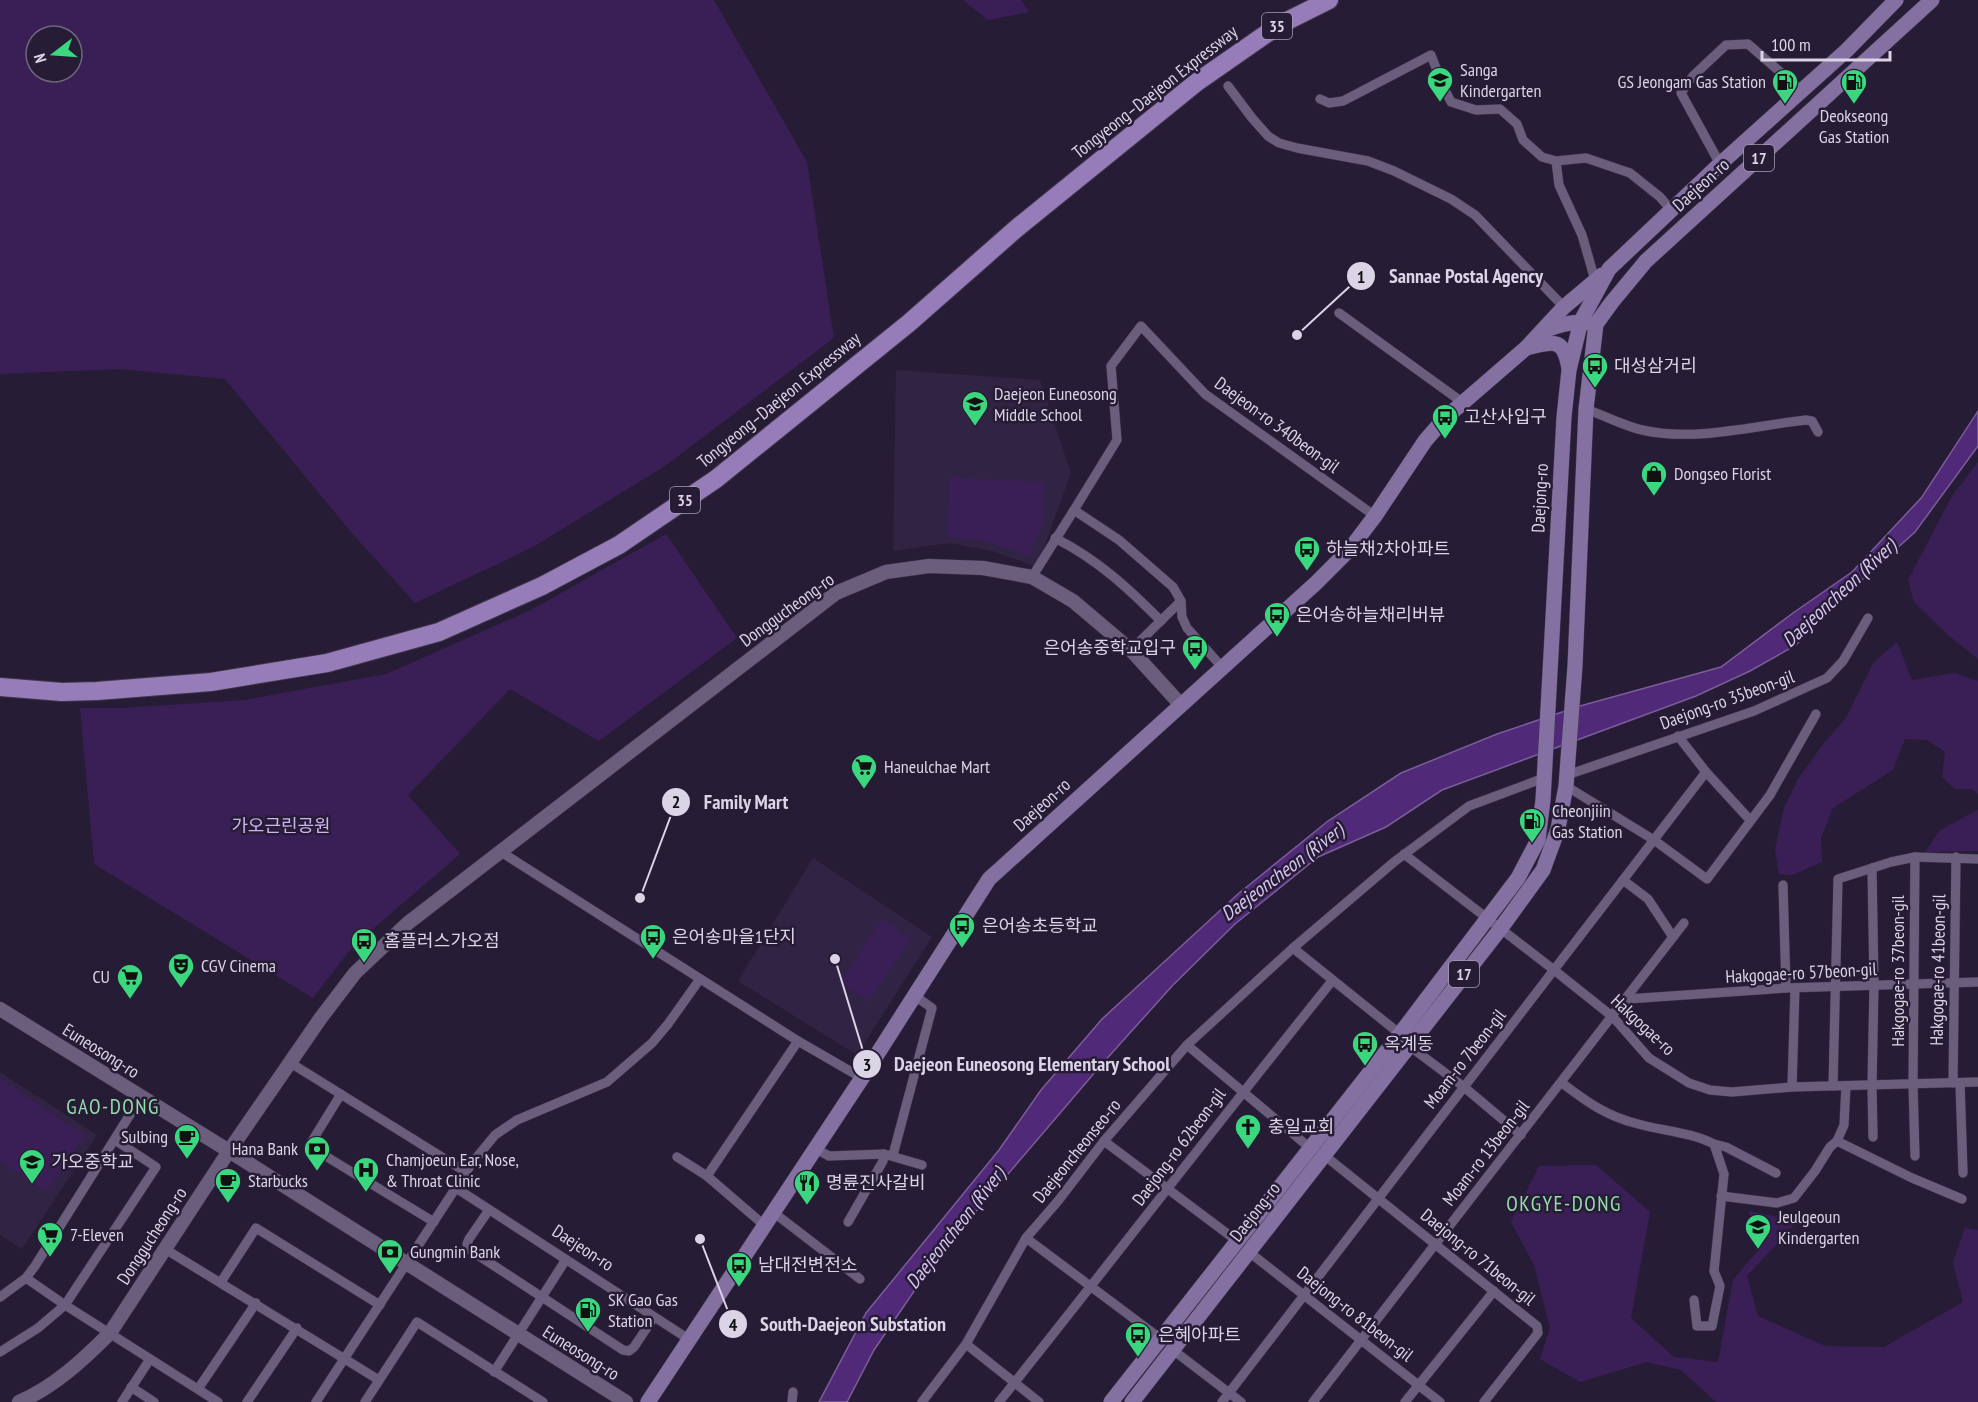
<svg xmlns="http://www.w3.org/2000/svg" width="1978" height="1402" viewBox="0 0 1978 1402" font-family="'PT Sans Narrow','Noto Sans KR',sans-serif">
  <style>
    .built { fill: #312343 }
    .green { fill: #3a1f56; fill-rule: evenodd }
    .water { fill: #502a78; stroke: #7a5d99; stroke-width: 1.5 }
    .lines { fill: none; stroke-linecap: round; stroke-linejoin: round }
    .street-casing { stroke: #41374c; stroke-width: 10 }
    .secondary-casing { stroke: #41374c; stroke-width: 15 }
    .primary-casing { stroke: #41374c; stroke-width: 16 }
    .highway-casing { stroke: #41374c; stroke-width: 20 }
    .street { stroke: #6a5e7c; stroke-width: 9 }
    .secondary { stroke: #6a5e7c; stroke-width: 14 }
    .primary { stroke: #8470a1; stroke-width: 15 }
    .highway { stroke: #967cb9; stroke-width: 18 }
    .labels { text-anchor: middle; stroke-width: 5; stroke-linejoin: round; paint-order: stroke }
    .shield { fill: #271c35; stroke: #a59db1; stroke-width: 1.5 }
    .shield-label { font-size: 16px; font-weight: bold; fill: #dbd4e6 }
    .poi-label { font-size: 18px; fill: #dbd4e6; stroke: #271c35; text-anchor: start }
    .street-label { font-size: 18px; fill: #dbd4e6; stroke: #271c35 }
    .park-label { font-size: 18px; fill: #ceb3f4; stroke: #271c35 }
    .water-label { font-size: 20px; font-style: italic; fill: #d7c5f1; stroke: #271c35 }
    .quarter-label { font-size: 21px; letter-spacing: 1.5px; fill: #94dcaa; stroke: #271c35 }
    .leader { fill: none; stroke: #dbd4e6; stroke-width: 2 }
    .callout-dot { fill: #dbd4e6; stroke: #271c35; stroke-width: 2 }
    .mark-label { font-size: 18px; text-anchor: middle; font-weight: bold; fill: #111 }
    .callout-label { font-size: 20px; text-anchor: middle; font-weight: bold; fill: #dbd4e6; stroke: #271c35; stroke-width: 5; stroke-linejoin: round; paint-order: stroke }
  </style>
  <rect width="100%" height="100%" fill="#271c35"/>
  <g class="built">
    <polygon points="896,370 1040,380 1071,473 1037,567 992,551 950,543 893,551"/>
    <polygon points="813,858 932,937 857,1055 738,981"/>
    <polygon points="0,1072 97,1135 22,1249 0,1235"/>
  </g>
  <g class="green">
    <path d="M0,0H714L807,162L834,338L665,466L533,547L415,603L351,532L225,379L120,369L0,374ZM36,36H72V72H36Z"/>
    <polygon points="963,0 1021,0 1029,12 988,20"/>
    <polygon points="1978,462 1978,659 1948,635 1914,602 1908,580 1952,496"/>
    <polygon points="950,477 1043,482 1043,525 1029,556 986,541 947,537"/>
    <polygon points="666,534 737,638 599,741 510,689 408,795 460,854 353,946 313,998 94,864 80,708 122,708 245,700 386,674 529,611"/>
    <polygon points="1897,642 1912,680 1955,673 1977,681 1978,679 1978,794 1972,789 1955,789 1942,777 1945,752 1927,740 1905,739 1893,770 1833,808 1821,838 1822,862 1793,875 1779,874 1775,850 1784,808 1798,779 1824,743 1846,718 1874,662"/>
    <polygon points="1978,810 1978,851 1925,852 1940,830"/>
    <polygon points="882,919 911,938 868,1002 840,983"/>
    <polygon points="0,1078 85,1135 46,1192 0,1161"/>
    <polygon points="1596,1165 1650,1212 1631,1318 1674,1357 1718,1362 1733,1280 1758,1250 1749,1211 1798,1221 1747,1276 1758,1316 1825,1346 1884,1347 1963,1302 1953,1262 1965,1228 1978,1230 1978,1402 1716,1402 1681,1370 1647,1362 1580,1382 1540,1359 1550,1328 1534,1265 1511,1222 1539,1166"/>
  </g>
  <polygon class="water" points="1978,411 1978,446 1915,532 1854,587 1796,645 1750,671 1696,696 1442,790 1386,827 1318,857 1235,924 1173,985 1102,1064 938,1256 874,1350 847,1402 819,1402 866,1313 999,1150 1041,1090 1102,1019 1238,894 1328,821 1401,773 1497,734 1580,706 1721,667 1793,613 1852,572 1922,497"/>
  <g class="lines">
    <g class="street-casing">
      <g id="street">
        <polyline points="1228,86 1252,118 1268,136 1279,143 1297,148 1368,161 1394,171 1451,199 1475,215 1564,307"/>
        <polyline points="1320,99 1329,103 1343,101 1431,55 1443,86 1451,102 1476,110 1500,109 1517,124 1523,140 1542,157 1556,161 1586,158 1630,173 1660,197 1672,211"/>
        <polyline points="1556,161 1559,185 1582,235 1595,280"/>
        <polyline points="1720,164 1681,93 1693,76 1726,45 1748,44 1801,90"/>
        <polyline points="1339,313 1462,402"/>
        <path d="M1586,409C1603,415 1624,426 1642,430C1695,442 1752,426 1806,420L1812,421L1818,432"/>
        <polyline points="1074,510 1117,440 1111,366 1141,326 1205,394 1375,516"/>
        <path d="M1055,538C1098,560 1127,587 1161,621"/>
        <polyline points="1032,577 1074,510 1119,540 1173,587 1181,601 1182,617 1187,628 1222,667"/>
        <polyline points="1131,650 1181,601"/>
        <polyline points="1678,736 1706,772 1750,820"/>
        <polyline points="1567,775 1754,711 1827,678 1843,661 1868,618"/>
        <polyline points="1566,786 1654,840 1707,879 1770,795 1816,714"/>
        <polyline points="501,852 798,1041 862,1078"/>
        <polyline points="1404,854 1554,970 1613,1017 1649,1058 1689,1083 1710,1090 1732,1092 1792,1087 1978,1082"/>
        <polyline points="1872,868 1874,985 1872,1086 1873,1137"/>
        <polyline points="1623,880 1648,899 1673,937"/>
        <polyline points="1783,885 1786,988"/>
        <polyline points="1293,948 1400,1034"/>
        <polyline points="1627,999 1786,988 1978,982"/>
        <polyline points="1187,1045 1310,1148"/>
        <polyline points="1408,1045 1464,1087 1521,1135"/>
        <polyline points="289,1062 466,1172"/>
        <path d="M1562,1083C1587,1102 1606,1116 1638,1124C1664,1131 1690,1132 1714,1144L1724,1174L1714,1271L1720,1286L1712,1326H1697L1694,1300"/>
        <polyline points="1953,1083 1956,857"/>
        <polyline points="1960,1083 1963,1173"/>
        <polyline points="1833,1086 1838,879 1891,862 1915,857 1978,859"/>
        <polyline points="1792,1087 1795,988"/>
        <polyline points="341,1094 309,1146 434,1222"/>
        <polyline points="1104,1141 1237,1241"/>
        <polyline points="1837,1141 1912,1178 1962,1199"/>
        <polyline points="1714,1144 1726,1147 1776,1173"/>
        <polyline points="816,1149 829,1156 884,1154 922,1165"/>
        <polyline points="893,1155 932,1008 915,996"/>
        <polyline points="1324,1155 1537,1326 1538,1333 1484,1402"/>
        <polyline points="1915,1156 1913,1085 1915,857"/>
        <polyline points="677,1157 707,1176 764,1225"/>
        <polyline points="707,1176 798,1041"/>
        <polyline points="456,1188 690,1340"/>
        <polyline points="1721,1196 1777,1203 1794,1198 1815,1171 1830,1147 1837,1141 1844,1125 1846,1086"/>
        <polyline points="489,1210 469,1239 467,1244 470,1250 623,1350 629,1351 634,1347 654,1317"/>
        <polyline points="773,1212 860,1279"/>
        <polyline points="848,1222 883,1161 884,1154"/>
        <polyline points="1026,1238 1161,1339"/>
        <polyline points="165,1249 379,1380"/>
        <polyline points="1249,1252 1440,1402"/>
        <polyline points="26,1278 65,1305 218,1402"/>
        <polyline points="221,1282 256,1228 380,1305"/>
        <polyline points="0,1297 26,1278 35,1266 141,1097"/>
        <polyline points="966,1344 1039,1402"/>
        <polyline points="1173,1350 1241,1402"/>
        <polyline points="0,1352 38,1328 65,1305 156,1167 115,1140"/>
        <polyline points="494,1372 565,1261"/>
        <polyline points="131,1387 154,1402"/>
        <polyline points="198,1389 256,1303"/>
        <polyline points="122,1402 150,1359"/>
        <polyline points="247,1402 297,1328"/>
        <polyline points="316,1402 472,1163 495,1135 517,1120 607,1082 652,1043 668,1024 700,979"/>
        <polyline points="365,1402 417,1322 543,1402"/>
        <polyline points="792,1402 793,1392"/>
        <polyline points="922,1402 966,1344 1026,1238 1058,1201 1104,1141 1187,1045 1293,948 1394,862 1469,806 1544,778"/>
        <path d="M999,1402C1111,1262 1220,1120 1332,981"/>
        <polyline points="1222,1402 1706,772"/>
        <polyline points="1313,1402 1684,923"/>
        <polyline points="1405,1402 1494,1291"/>
      </g>
    </g>
    <g class="secondary-casing">
      <g id="secondary">
        <polyline points="0,1009 229,1151 626,1402"/>
        <path d="M19,1402C54,1387 83,1360 110,1333L229,1151L320,1019L355,973L408,923L836,593L886,572L929,566L983,568L1032,577L1073,601L1131,650L1181,705"/>
      </g>
    </g>
    <g class="primary-casing">
      <g id="primary">
        <path d="M1543,331C1558,325 1574,320 1590,323"/>
        <path d="M1526,348C1553,342 1563,336 1569,368"/>
        <polyline points="648,1402 862,1078 989,879 1316,583 1350,549 1375,516 1425,441 1444,419 1526,348 1564,307 1602,275"/>
        <polyline points="1111,1402 1400,1034 1518,878 1538,840 1543,800 1564,417 1569,370 1581,321 1609,269 1720,164 1847,50 1896,0"/>
        <polyline points="1132,1402 1501,928 1543,870 1558,829 1566,786 1575,666 1586,409 1596,324 1612,302 1646,261 1932,0"/>
      </g>
    </g>
    <g class="highway-casing">
      <polyline id="highway" points="0,687 62,692 97,691 211,682 327,663 439,632 542,586 619,545 716,479 909,323 1017,228 1197,82 1279,25 1329,0"/>
    </g>
    <use href="#street" class="street"/>
    <use href="#secondary" class="secondary"/>
    <use href="#primary" class="primary"/>
    <use href="#highway" class="highway"/>
  </g>
  <defs>
    <g id="school-pin" transform="scale(1.35)"><path d="M0 17L-7.5 6A9.5 9.5 0 1 1 7.5 6Z" fill="#3ad77f" stroke="#271c35"/><path d="M0-5L7-2L0 1L-7-2ZM-4 1L0 2.5L4 1V4Q0 6-4 4Z" fill="#111"/></g>
    <g id="fuel-pin" transform="scale(1.35)"><path d="M0 17L-7.5 6A9.5 9.5 0 1 1 7.5 6Z" fill="#3ad77f" stroke="#271c35"/><path d="M-5.5-6h7V0h2V4h1.3V-2.5L3-4.5l.8-.8L6-3V5H2.5V1h-1V6h-7ZM-4.2-4.7v3.2H.2V-4.7Z" fill="#111"/></g>
    <g id="bus-pin" transform="scale(1.35)"><path d="M0 17L-7.5 6A9.5 9.5 0 1 1 7.5 6Z" fill="#3ad77f" stroke="#271c35"/><path d="M-5-6H5V4H4V6H2V4H-2V6H-4V4H-5ZM-3.5-4V0h7V-4ZM-3.5 1.2v1.5H-2V1.2ZM2 1.2v1.5H3.5V1.2Z" fill="#111"/></g>
    <g id="shop-pin" transform="scale(1.35)"><path d="M0 17L-7.5 6A9.5 9.5 0 1 1 7.5 6Z" fill="#3ad77f" stroke="#271c35"/><path d="M-5-2.5h2.3a2.7 3.5 0 0 1 5.4 0H5L5.5 6h-11ZM-1.5-2.5h3a1.5 2.3 0 0 0-3 0Z" fill="#111"/></g>
    <g id="supermarket-pin" transform="scale(1.35)"><path d="M0 17L-7.5 6A9.5 9.5 0 1 1 7.5 6Z" fill="#3ad77f" stroke="#271c35"/><path d="M-6-5.5h2.5l.6 2H6L4.5 2H-2.5L-4.4-4H-6ZM-1.5 3.2a1.3 1.3 0 1 0 .1 0ZM3 3.2a1.3 1.3 0 1 0 .1 0Z" fill="#111"/></g>
    <g id="theatre-pin" transform="scale(1.35)"><path d="M0 17L-7.5 6A9.5 9.5 0 1 1 7.5 6Z" fill="#3ad77f" stroke="#271c35"/><path d="M-5-5.5Q0-4 5-5.5V0Q5 5 0 6Q-5 5-5 0ZM-3.3-2.5H-1v1.5H-3.3ZM1-2.5H3.3v1.5H1ZM-2.8 1Q0 5.5 2.8 1Z" fill="#111"/></g>
    <g id="church-pin" transform="scale(1.35)"><path d="M0 17L-7.5 6A9.5 9.5 0 1 1 7.5 6Z" fill="#3ad77f" stroke="#271c35"/><path d="M-1.2-6h2.4v3.5h3.3v2.4h-3.3V6h-2.4V-.1h-3.3v-2.4h3.3Z" fill="#111"/></g>
    <g id="cafe-pin" transform="scale(1.35)"><path d="M0 17L-7.5 6A9.5 9.5 0 1 1 7.5 6Z" fill="#3ad77f" stroke="#271c35"/><path d="M-5.5-4.5H6V0H3Q3 3.5 0 3.5H-2.5Q-5.5 3.5-5.5 0ZM3-3.2v2h1.7v-2ZM-6 4.5H4V6H-6Z" fill="#111"/></g>
    <g id="bank-pin" transform="scale(1.35)"><path d="M0 17L-7.5 6A9.5 9.5 0 1 1 7.5 6Z" fill="#3ad77f" stroke="#271c35"/><path d="M-6-4H6V4H-6ZM0-2.3a2.3 2.3 0 1 0 0 4.6a2.3 2.3 0 1 0 0-4.6Z" fill="#111"/></g>
    <g id="hospital-pin" transform="scale(1.35)"><path d="M0 17L-7.5 6A9.5 9.5 0 1 1 7.5 6Z" fill="#3ad77f" stroke="#271c35"/><path d="M-5-5h3v3.5h4V-5h3V5h-3V1.5h-4V5h-3Z" fill="#111"/></g>
    <g id="restaurant-pin" transform="scale(1.35)"><path d="M0 17L-7.5 6A9.5 9.5 0 1 1 7.5 6Z" fill="#3ad77f" stroke="#271c35"/><path d="M-5-6h1v4h1v-4h1v4h1v-4h1v5L-1.5 .5V6h-2V.5L-5-1ZM5-6V6H3V1.5H1.5Q1.5-4 5-6Z" fill="#111"/></g>
  </defs>
  <g fill-rule="evenodd">
    <use href="#school-pin" x="1440" y="80"/>
    <use href="#fuel-pin" x="1785" y="82"/>
    <use href="#fuel-pin" x="1854" y="82"/>
    <use href="#bus-pin" x="1595" y="366"/>
    <use href="#school-pin" x="975" y="404"/>
    <use href="#bus-pin" x="1445" y="417"/>
    <use href="#shop-pin" x="1654" y="474"/>
    <use href="#bus-pin" x="1307" y="549"/>
    <use href="#bus-pin" x="1277" y="615"/>
    <use href="#bus-pin" x="1195" y="648"/>
    <use href="#supermarket-pin" x="864" y="767"/>
    <use href="#fuel-pin" x="1532" y="821"/>
    <use href="#bus-pin" x="962" y="926"/>
    <use href="#bus-pin" x="653" y="937"/>
    <use href="#bus-pin" x="364" y="941"/>
    <use href="#theatre-pin" x="181" y="966"/>
    <use href="#supermarket-pin" x="130" y="977"/>
    <use href="#bus-pin" x="1365" y="1044"/>
    <use href="#church-pin" x="1248" y="1127"/>
    <use href="#cafe-pin" x="187" y="1137"/>
    <use href="#bank-pin" x="317" y="1149"/>
    <use href="#school-pin" x="32" y="1162"/>
    <use href="#hospital-pin" x="366" y="1170"/>
    <use href="#cafe-pin" x="228" y="1181"/>
    <use href="#restaurant-pin" x="807" y="1183"/>
    <use href="#school-pin" x="1758" y="1227"/>
    <use href="#supermarket-pin" x="50" y="1235"/>
    <use href="#bank-pin" x="390" y="1252"/>
    <use href="#bus-pin" x="739" y="1265"/>
    <use href="#fuel-pin" x="588" y="1310"/>
    <use href="#bus-pin" x="1138" y="1335"/>
  </g>
  <g class="labels">
    <g class="shield">
      <rect x="1262" y="13" width="30" height="26" rx="4.5"/>
      <rect x="1744" y="145" width="30" height="26" rx="4.5"/>
      <rect x="670" y="487" width="30" height="26" rx="4.5"/>
      <rect x="1449" y="961" width="30" height="26" rx="4.5"/>
    </g>
    <g class="shield-label">
      <text x="1277" y="32">35</text>
      <text x="1759" y="164">17</text>
      <text x="685" y="506">35</text>
      <text x="1464" y="980">17</text>
    </g>
    <g class="poi-label">
      <text x="1460" y="76">Sanga<tspan x="1460" dy="21">Kindergarten</tspan></text>
      <text x="1766" y="88" text-anchor="end">GS Jeongam Gas Station</text>
      <text x="1854" y="122" text-anchor="middle">Deokseong<tspan x="1854" dy="21">Gas Station</tspan></text>
      <text x="1614" y="372">대성삼거리</text>
      <text x="994" y="400">Daejeon Euneosong<tspan x="994" dy="21">Middle School</tspan></text>
      <text x="1464" y="423">고산사입구</text>
      <text x="1674" y="480">Dongseo Florist</text>
      <text x="1326" y="555">하늘채2차아파트</text>
      <text x="1296" y="621">은어송하늘채리버뷰</text>
      <text x="1176" y="654" text-anchor="end">은어송중학교입구</text>
      <text x="884" y="773">Haneulchae Mart</text>
      <text x="1552" y="817">Cheonjiin<tspan x="1552" dy="21">Gas Station</tspan></text>
      <text x="982" y="932">은어송초등학교</text>
      <text x="672" y="943">은어송마을1단지</text>
      <text x="384" y="947">홈플러스가오점</text>
      <text x="201" y="972">CGV Cinema</text>
      <text x="110" y="983" text-anchor="end">CU</text>
      <text x="1384" y="1050">옥계동</text>
      <text x="1268" y="1133">충일교회</text>
      <text x="168" y="1143" text-anchor="end">Sulbing</text>
      <text x="298" y="1155" text-anchor="end">Hana Bank</text>
      <text x="386" y="1166">Chamjoeun Ear, Nose,<tspan x="386" dy="21">&amp; Throat Clinic</tspan></text>
      <text x="51" y="1168">가오중학교</text>
      <text x="248" y="1187">Starbucks</text>
      <text x="826" y="1189">명륜진사갈비</text>
      <text x="1778" y="1223">Jeulgeoun<tspan x="1778" dy="21">Kindergarten</tspan></text>
      <text x="70" y="1241">7-Eleven</text>
      <text x="410" y="1258">Gungmin Bank</text>
      <text x="758" y="1271">남대전변전소</text>
      <text x="608" y="1306">SK Gao Gas<tspan x="608" dy="21">Station</tspan></text>
      <text x="1158" y="1341">은혜아파트</text>
    </g>
    <g class="street-label">
      <text transform="translate(1155 92) rotate(-38)" y="6">Tongyeong–Daejeon Expressway</text>
      <text transform="translate(1701 185) rotate(-42)" y="6">Daejeon-ro</text>
      <text transform="translate(779 400) rotate(-39)" y="6">Tongyeong–Daejeon Expressway</text>
      <text transform="translate(1277 425) rotate(36)" y="6">Daejeon-ro 340beon-gil</text>
      <text transform="translate(1540 498) rotate(-87)" y="6">Daejong-ro</text>
      <text transform="translate(787 610) rotate(-36)" y="6">Donggucheong-ro</text>
      <text transform="translate(1727 700) rotate(-20)" y="6">Daejong-ro 35beon-gil</text>
      <text transform="translate(1042 805) rotate(-42)" y="6">Daejeon-ro</text>
      <text transform="translate(1938 970) rotate(-89)" y="6">Hakgogae-ro 41beon-gil</text>
      <text transform="translate(1898 971) rotate(-90)" y="6">Hakgogae-ro 37beon-gil</text>
      <text transform="translate(1801 973) rotate(-3)" y="6">Hakgogae-ro 57beon-gil</text>
      <text transform="translate(1643 1025) rotate(43)" y="6">Hakgogae-ro</text>
      <text transform="translate(101 1051) rotate(32)" y="6">Euneosong-ro</text>
      <text transform="translate(1465 1059) rotate(-52)" y="6">Moam-ro 7beon-gil</text>
      <text transform="translate(1179 1147) rotate(-53)" y="6">Daejong-ro 62beon-gil</text>
      <text transform="translate(1077 1151) rotate(-51)" y="6">Daejeoncheonseo-ro</text>
      <text transform="translate(1486 1153) rotate(-52)" y="6">Moam-ro 13beon-gil</text>
      <text transform="translate(1255 1212) rotate(-52)" y="6">Daejong-ro</text>
      <text transform="translate(152 1236) rotate(-57)" y="6">Donggucheong-ro</text>
      <text transform="translate(583 1248) rotate(33)" y="6">Daejeon-ro</text>
      <text transform="translate(1478 1257) rotate(39)" y="6">Daejong-ro 71beon-gil</text>
      <text transform="translate(1355 1314) rotate(38)" y="6">Daejong-ro 81beon-gil</text>
      <text transform="translate(581 1353) rotate(32)" y="6">Euneosong-ro</text>
    </g>
    <g class="park-label">
      <text x="281" y="832">가오근린공원</text>
    </g>
    <g class="water-label">
      <text transform="translate(1839 593) rotate(-43)" y="7">Daejeoncheon (River)</text>
      <text transform="translate(1282 872) rotate(-37)" y="7">Daejeoncheon (River)</text>
      <text transform="translate(955 1228) rotate(-52)" y="7">Daejeoncheon (River)</text>
    </g>
    <g class="quarter-label">
      <text x="113" y="1114">GAO-DONG</text>
      <text x="1564" y="1211">OKGYE-DONG</text>
    </g>
  </g>
  <path class="leader" d="M1297 335L1361 276M640 898L676 802M835 959L867 1064M700 1239L733 1324"/>
  <g class="callout-dot">
    <circle cx="1297" cy="335" r="6"/>
    <circle cx="640" cy="898" r="6"/>
    <circle cx="835" cy="959" r="6"/>
    <circle cx="700" cy="1239" r="6"/>
    <circle cx="1361" cy="276" r="15"/>
    <circle cx="676" cy="802" r="15"/>
    <circle cx="867" cy="1064" r="15"/>
    <circle cx="733" cy="1324" r="15"/>
  </g>
  <g class="mark-label">
    <text x="1361" y="283">1</text>
    <text x="676" y="808">2</text>
    <text x="867" y="1071">3</text>
    <text x="733" y="1331">4</text>
  </g>
  <g class="callout-label">
    <text x="1466" y="283">Sannae Postal Agency</text>
    <text x="746" y="809">Family Mart</text>
    <text x="1032" y="1071">Daejeon Euneosong Elementary School</text>
    <text x="853" y="1331">South-Daejeon Substation</text>
  </g>
  <g transform="translate(54 54) rotate(253)"><circle r="28" fill="#271c35" stroke="#6f667c" stroke-width="1.5"/>
  <path d="M0-4.5L10 22L0 15L-10 22Z" fill="#3ad77f"/>
  <text y="-9" font-size="16" font-weight="bold" text-anchor="middle" fill="#dbd4e6">N</text>
  </g>
  <path d="M1762 51v9h128v-9" fill="none" stroke="#dbd4e6" stroke-width="3"/>
  <text x="1771" y="51" font-size="18" fill="#dbd4e6" stroke="#271c35" stroke-width="4.5" paint-order="stroke">100 m</text>
</svg>
